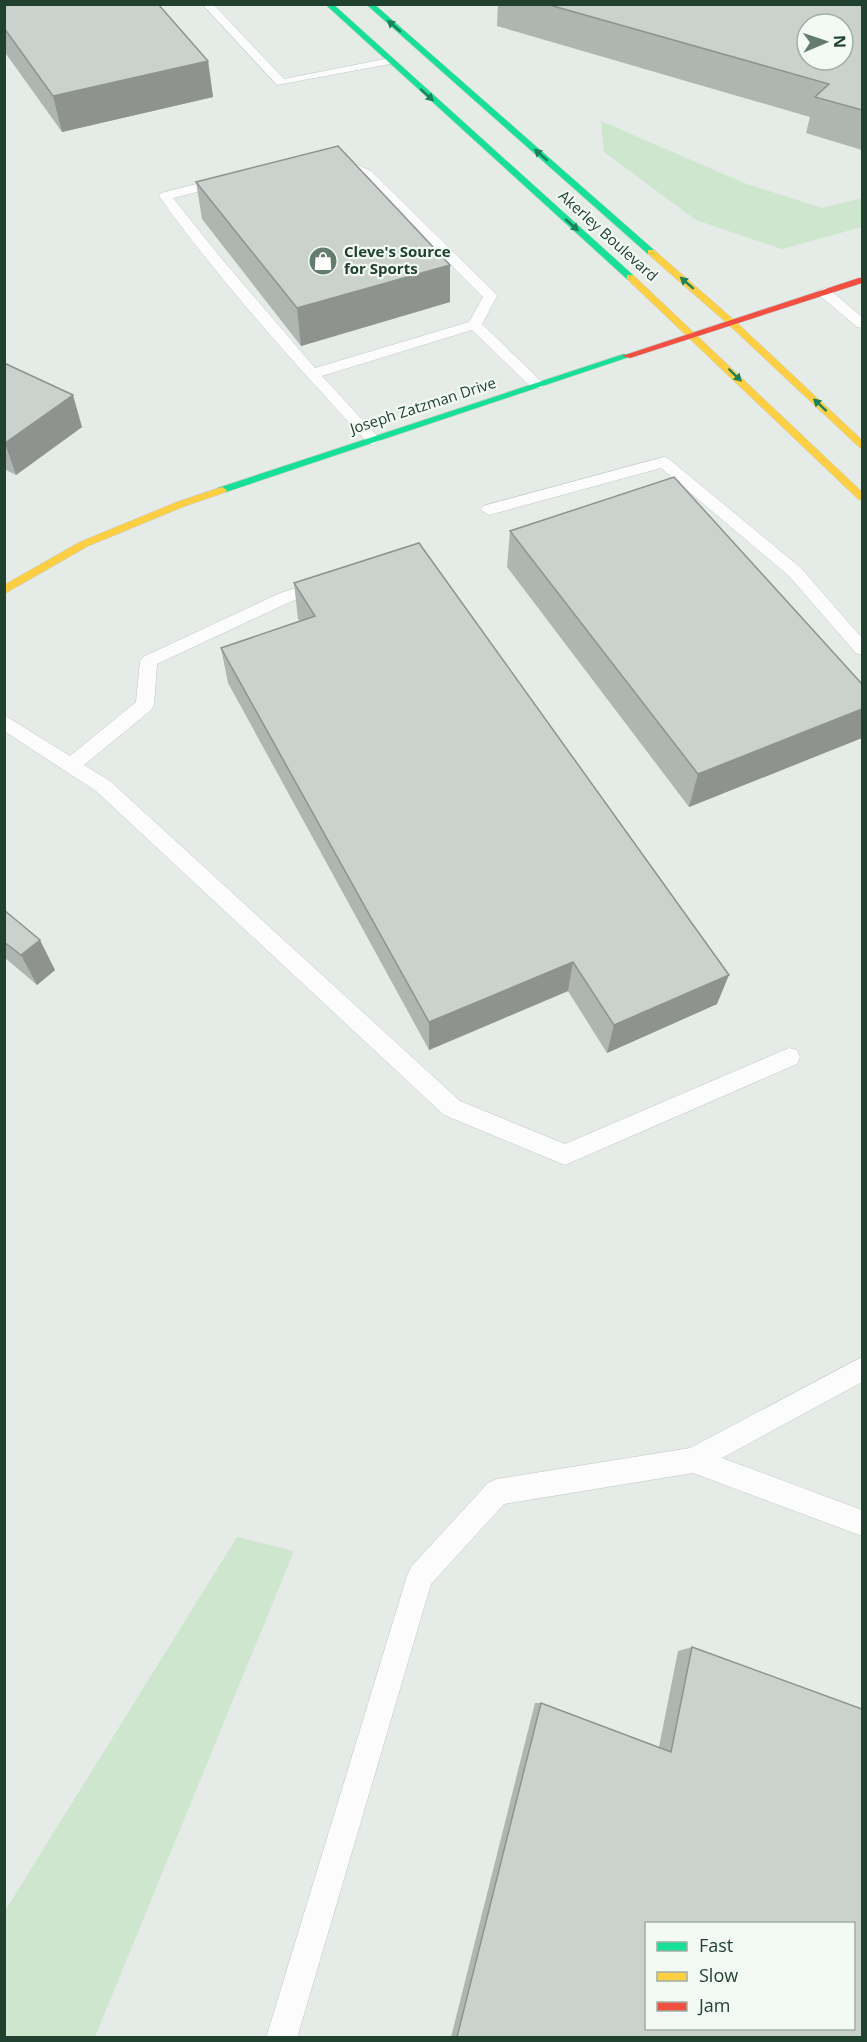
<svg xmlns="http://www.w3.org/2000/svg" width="867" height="2042" viewBox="0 0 867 2042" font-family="'Open Sans',sans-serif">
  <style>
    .green { fill: #cde6cd }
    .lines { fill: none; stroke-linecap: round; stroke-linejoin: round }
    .lane-casing { stroke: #c2c8c3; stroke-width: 1 }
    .fast-casing { stroke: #bec7c2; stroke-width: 1 }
    .slow-casing { stroke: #bec7c2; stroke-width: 1 }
    .jam-casing { stroke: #bec7c2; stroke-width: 1 }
    .lane { fill: #fbfcfb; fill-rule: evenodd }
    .fast { fill: #16e098; fill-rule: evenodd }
    .slow { fill: #ffcf43; fill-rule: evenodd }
    .jam { fill: #f24e42; fill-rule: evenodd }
    .wall { fill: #afb5b1 }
    .shaded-wall { fill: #8e9390 }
    .building { fill: #cbd2ce; stroke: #8e9390; stroke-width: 1.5; fill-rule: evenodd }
    .oneway { fill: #1b8158 }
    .labels { text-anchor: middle; stroke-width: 4.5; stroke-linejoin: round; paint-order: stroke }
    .far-street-label { font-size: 15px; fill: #1f412e; stroke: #f3faf4 }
    .far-poi-label { font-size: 15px; font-weight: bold; fill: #1f412e; stroke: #f3faf4; text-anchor: start }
  </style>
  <rect width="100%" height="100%" fill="#e5ebe6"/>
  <g class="green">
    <polygon points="601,121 744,183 822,208 862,198 862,227 782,249 696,220 604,152"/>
    <polygon points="237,1537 294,1551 95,2037 5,2037 5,1911"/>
  </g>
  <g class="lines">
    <g class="lane-casing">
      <g id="lane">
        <polygon points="202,4 213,4 284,79 390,58 396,61 390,64 277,85"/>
        <path d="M340,157L371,171L495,293L497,296L482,324L542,382L544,385L542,388H532L472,330L322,376L381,440L373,445L368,443C295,364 221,283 159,196L161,193L225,177L229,178L231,181L229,184L173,198L221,258L315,368L469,322L483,297L363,177L336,164L334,161Z"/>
        <polygon points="824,288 829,289 862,317 862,328 857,327 819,295 817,292"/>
        <polygon points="664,457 669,459 801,568 862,638 862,655 856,653 789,576 661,468 489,515 481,510 483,506"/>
        <polygon points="320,579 326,581 328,585 326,589 290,602 157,664 154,705 151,710 84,765 110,781 460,1101 565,1144 789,1048 797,1050 800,1057 797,1064 565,1165 444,1115 96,791 4,731 4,715 70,756 136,702 140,661 143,657 278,594"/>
        <polygon points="862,1357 862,1382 722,1458 862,1510 862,1536 693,1473 504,1504 431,1584 297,2038 266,2038 407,1576 411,1567 488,1483 497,1479 690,1448"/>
      </g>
    </g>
    <g class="fast-casing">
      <g id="fast">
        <polygon points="325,4 333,4 633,275 633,279 627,279"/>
        <polygon points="366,4 374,4 654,250 654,254 648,254"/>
        <polygon points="624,354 632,356 226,492 218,492 217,490 218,488"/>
      </g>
    </g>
    <g class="slow-casing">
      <g id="slow">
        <polygon points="648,250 654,250 734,320 862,440 862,448 859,447 728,324 648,254"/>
        <polygon points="627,275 633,275 862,492 862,500 858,499 627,279"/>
        <polygon points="222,487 227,490 226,492 185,506 88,546 4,594 4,585 80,542 177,502"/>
      </g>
    </g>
    <g class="jam-casing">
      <polygon id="jam" points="859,278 862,278 862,283 630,358 622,356"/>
    </g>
    <use href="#lane" class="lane"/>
    <use href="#fast" class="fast"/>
    <use href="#slow" class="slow"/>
    <use href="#jam" class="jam"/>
  </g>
  <g class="wall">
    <polygon points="4,4 208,61 213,97 62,132 4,51"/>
    <polygon points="498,4 862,4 862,150 806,133 810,117 497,26"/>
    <polygon points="196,182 450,302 301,346 202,219"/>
    <polygon points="4,363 82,427 16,475 4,469"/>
    <polygon points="510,531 862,684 862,738 689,807 507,567"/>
    <polygon points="294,583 717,1004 607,1053 568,991 429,1050 228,683 221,648 300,621 298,619"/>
    <polygon points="4,910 55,970 37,985 4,957"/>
    <polygon points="692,1647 862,2037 451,2037 535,1703 541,1703 659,1747 678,1651"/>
  </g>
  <g class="shaded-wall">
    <polygon points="208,61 213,97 62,132 53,96"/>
    <polygon points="450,265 450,302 301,346 297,308"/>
    <polygon points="73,395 82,427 16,475 5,443"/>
    <polygon points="862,709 862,738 689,807 698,774"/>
    <polygon points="40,940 55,970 37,985 21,955"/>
    <polygon points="573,962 568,991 429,1050 429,1022"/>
    <polygon points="729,975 717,1004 607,1053 614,1025"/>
  </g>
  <g class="building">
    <polygon points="4,4 158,4 208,61 53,96 4,28"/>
    <path d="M546,4H862V110L815,97L829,84ZM807,24H843V60H807Z"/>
    <polygon points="338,146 450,265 297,308 196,182"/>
    <polygon points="4,363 73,395 5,443 4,443"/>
    <polygon points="674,477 862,684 862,709 698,774 510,531"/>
    <polygon points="419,543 729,975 614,1025 573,962 429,1022 221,648 315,616 294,583"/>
    <polygon points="4,910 40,940 21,955 4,942"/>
    <path d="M692,1647L862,1709V2037H457L541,1703L671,1752ZM646,1923H854V2028H646Z"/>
  </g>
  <defs><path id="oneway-solid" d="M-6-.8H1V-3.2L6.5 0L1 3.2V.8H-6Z" transform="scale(1.5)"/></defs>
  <g class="oneway">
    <use href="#oneway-solid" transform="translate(394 26) rotate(-139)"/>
    <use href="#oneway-solid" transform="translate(427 95) rotate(42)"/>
    <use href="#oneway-solid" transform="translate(541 155) rotate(-139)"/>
    <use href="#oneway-solid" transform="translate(572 225) rotate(42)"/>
    <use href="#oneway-solid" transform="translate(687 283) rotate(-139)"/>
    <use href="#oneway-solid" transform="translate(735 375) rotate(44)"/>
    <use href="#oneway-solid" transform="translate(820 405) rotate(-137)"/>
  </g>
  <defs>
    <g id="shop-disc" transform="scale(1.5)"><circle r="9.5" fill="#647c6e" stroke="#f3faf4"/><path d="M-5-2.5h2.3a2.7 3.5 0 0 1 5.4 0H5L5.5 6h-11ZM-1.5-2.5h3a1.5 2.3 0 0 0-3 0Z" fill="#fff"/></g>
  </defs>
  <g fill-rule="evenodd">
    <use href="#shop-disc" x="323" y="261"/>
  </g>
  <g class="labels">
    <g class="far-street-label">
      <text transform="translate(608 236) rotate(42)" y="5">Akerley Boulevard</text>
      <text transform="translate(423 406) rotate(-18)" y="5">Joseph Zatzman Drive</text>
    </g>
    <g class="far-poi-label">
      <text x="344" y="257">Cleve's Source<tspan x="344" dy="17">for Sports</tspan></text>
    </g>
  </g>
  <rect width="867" height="2042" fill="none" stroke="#1f412e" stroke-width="12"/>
  <rect x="645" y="1922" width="210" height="108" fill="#f3faf4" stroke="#9eb0a5" stroke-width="1.5"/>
  <rect x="657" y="1942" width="30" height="9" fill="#16e098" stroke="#9eb0a5" stroke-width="1.5"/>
  <text x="699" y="1952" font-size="18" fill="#1f412e">Fast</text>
  <rect x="657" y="1972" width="30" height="9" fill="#ffcf43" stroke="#9eb0a5" stroke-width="1.5"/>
  <text x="699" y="1982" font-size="18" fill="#1f412e">Slow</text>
  <rect x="657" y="2002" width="30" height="9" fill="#f24e42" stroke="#9eb0a5" stroke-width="1.5"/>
  <text x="699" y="2012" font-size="18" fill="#1f412e">Jam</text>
  <g transform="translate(825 42) rotate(88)"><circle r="28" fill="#f3faf4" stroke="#9eb0a5" stroke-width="1.5"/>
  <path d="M0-4.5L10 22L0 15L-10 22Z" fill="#647c6e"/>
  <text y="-9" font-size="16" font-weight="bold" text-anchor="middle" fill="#1f412e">N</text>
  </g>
</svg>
